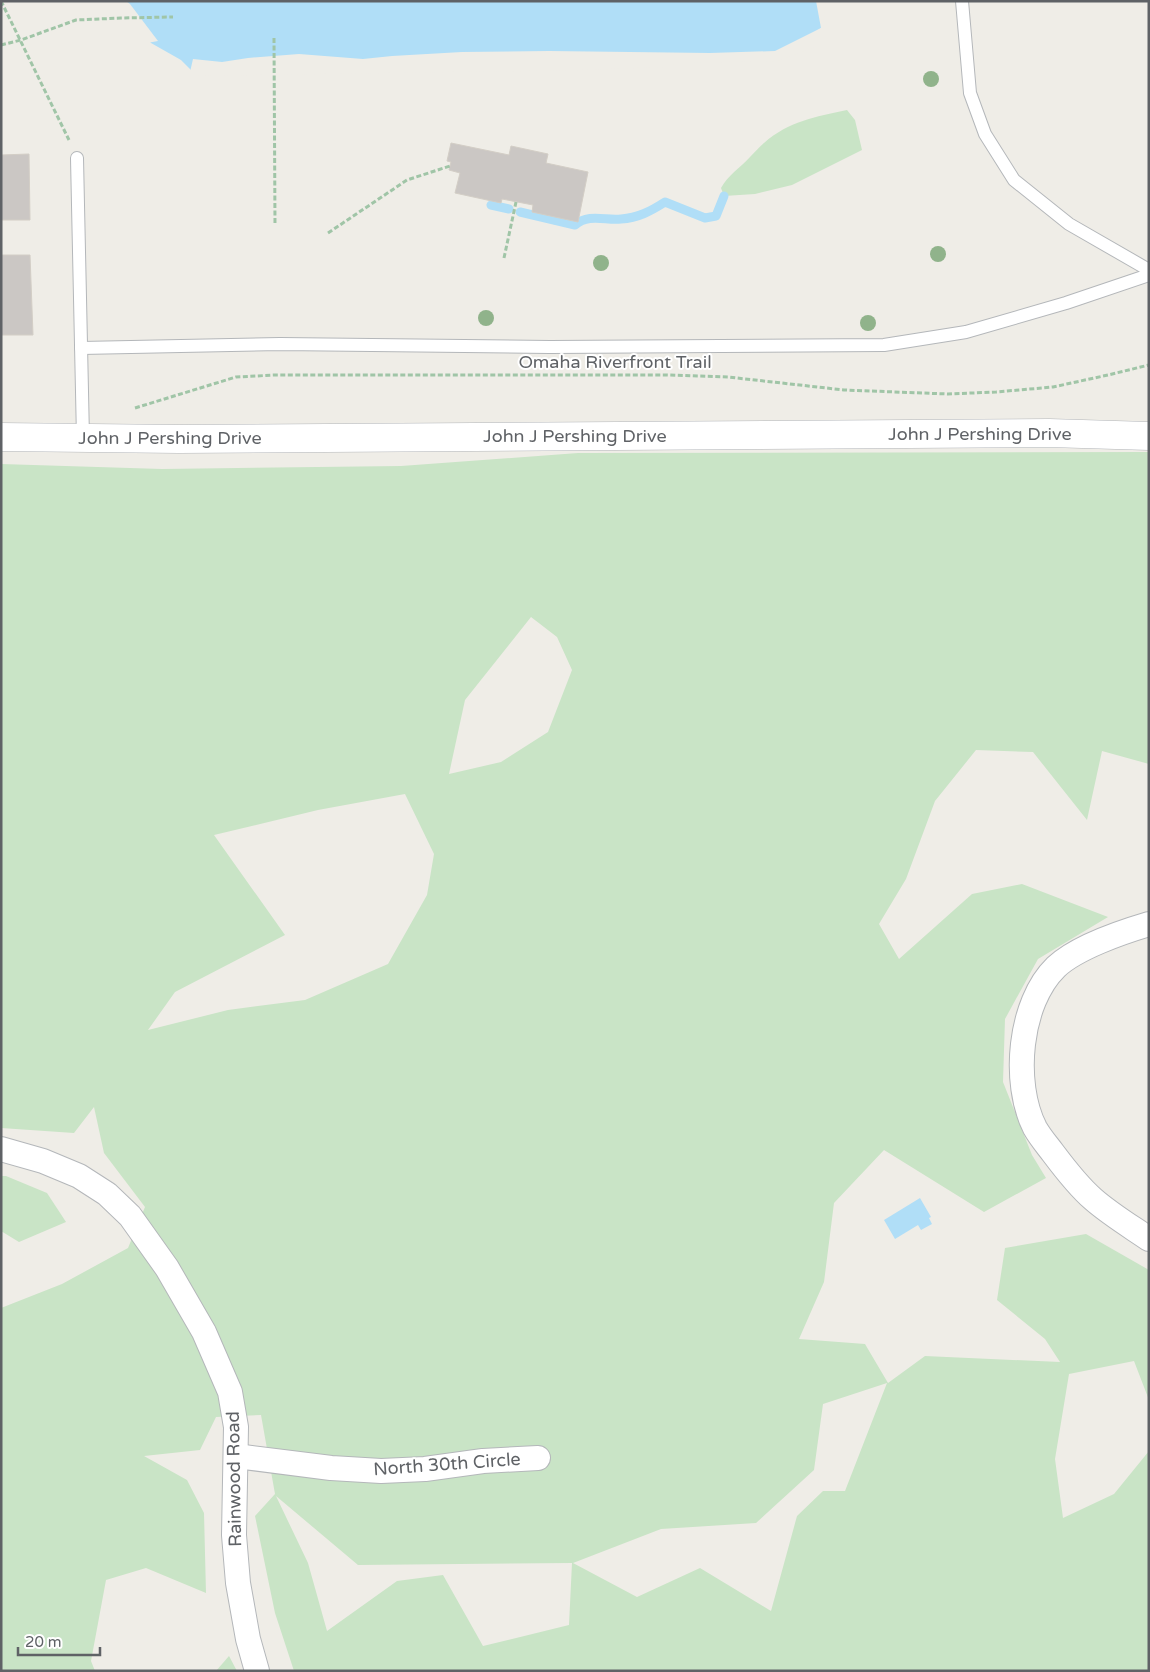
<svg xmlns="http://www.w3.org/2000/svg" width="1150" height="1672" viewBox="0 0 1150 1672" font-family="'Varela Round',sans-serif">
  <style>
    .green { fill: #c9e4c6; fill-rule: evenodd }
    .water { fill: #b0def7 }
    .pier { fill: #efede7 }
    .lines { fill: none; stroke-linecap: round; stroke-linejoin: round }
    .stream { stroke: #b0def7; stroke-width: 9 }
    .building { fill: #cbc7c4; stroke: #d3cec6 }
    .lane-casing { stroke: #b4b7ba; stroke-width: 14 }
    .street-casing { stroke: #b4b7ba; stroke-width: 26 }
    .secondary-casing { stroke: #b3b6ba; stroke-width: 29 }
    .path { stroke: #a0c5a7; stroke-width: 3; stroke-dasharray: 5 2.5; stroke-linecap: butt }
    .lane { stroke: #fff; stroke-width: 12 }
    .street { stroke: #fff; stroke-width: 24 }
    .secondary { stroke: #fff; stroke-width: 28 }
    .tree { fill: #90b38b }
    .labels { text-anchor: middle; stroke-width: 4; stroke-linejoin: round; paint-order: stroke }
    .street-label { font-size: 18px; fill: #5f6266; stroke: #fff }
  </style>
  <rect width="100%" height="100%" fill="#efede7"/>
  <g class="green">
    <path d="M847,110L855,120L862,150L792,185L755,194L724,196L721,188C728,175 740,168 750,157C755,152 759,147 764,143C789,121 815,117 847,110Z"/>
    <path d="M1149,452V764L1102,751L1087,820L1033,752L976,750L935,801L906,879L879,924L899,959L972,894L1022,884L1108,917L1038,959L1005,1019L1003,1082L1032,1155L1046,1178L984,1212L884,1150L834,1203L824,1282L799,1339L865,1344L888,1383L925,1356L1060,1362L1045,1339L997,1300L1005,1248L1086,1234L1149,1270V1400L1134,1361L1069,1374L1055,1459L1063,1518L1114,1494L1149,1451V1671H294L275,1613L255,1516L275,1494L261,1415L216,1417L200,1450L144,1456L187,1480L204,1513L206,1593L146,1568L106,1580L91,1661L95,1671H1V1308L62,1284L128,1248L145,1207L104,1153L94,1107L74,1133L1,1128V464L162,469L401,466L578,453ZM531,617L557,637L572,670L548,732L501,762L449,774L465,700ZM405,794L434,854L427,895L388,964L305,1000L228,1010L148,1030L175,992L285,935L214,835L318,810ZM887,1383L845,1491H823L797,1516L771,1611L700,1568L637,1597L573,1563L661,1529L756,1523L814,1470L823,1404ZM276,1496L358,1565L572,1563L569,1625L483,1646L443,1575L397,1581L327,1631L308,1563Z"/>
    <polygon points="1,1176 6,1176 47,1193 66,1222 19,1242 1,1231"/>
    <polygon points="229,1656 237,1671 216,1671"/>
  </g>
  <g class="water">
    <polygon points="116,1 823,1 821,28 776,58 194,73 181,60 151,43"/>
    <polygon points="920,1198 931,1217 929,1218 932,1224 921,1230 918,1225 895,1239 884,1220"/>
  </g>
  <g class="pier">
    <polygon points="114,1 126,1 130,4 158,41 147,43"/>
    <polygon points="816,1 826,1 823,28 817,46 777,61 677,63 664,67 581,70 196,76 190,72 193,59 222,62 248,58 299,54 363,59 392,56 462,52 549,51 710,53 775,51 821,28"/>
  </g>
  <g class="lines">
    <g class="stream">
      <polyline points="491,205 509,209"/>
      <path d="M520,212L575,225C589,213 606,221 621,219C638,218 651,211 665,202L705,218L716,216L724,196"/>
    </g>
  </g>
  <g class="building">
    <polygon points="451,143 509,155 511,146 548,154 546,163 588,172 578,222 532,212 533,205 502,199 501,203 455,193 460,173 449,170 451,162 447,161"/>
    <polygon points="29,154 30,220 1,220 1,155"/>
    <polygon points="1,255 30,255 33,335 1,335"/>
  </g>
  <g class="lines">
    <g class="lane-casing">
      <g id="lane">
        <polyline points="962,1 970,93 985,134 1014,180 1069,224 1149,270"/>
        <polyline points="77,158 83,438"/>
        <polyline points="81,348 280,344 550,347 884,345 966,332 1066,303 1149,275"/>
      </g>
    </g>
    <g class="street-casing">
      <g id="street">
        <path d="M1149,924C1122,932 1076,948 1056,967C1019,1003 1012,1083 1035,1128C1040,1137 1047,1145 1053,1153C1065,1169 1078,1186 1093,1199C1110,1214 1130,1226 1149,1239"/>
        <polyline points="1,1149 43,1161 79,1176 107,1194 130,1216 167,1268 204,1332 230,1392 236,1427 234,1535 238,1583 248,1639 257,1671"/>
        <polyline points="236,1456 331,1468 381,1471 425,1469 483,1461 538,1458"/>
      </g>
    </g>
    <g class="secondary-casing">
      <polyline id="secondary" points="1,437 179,439 1049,433 1149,436"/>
    </g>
    <g class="path">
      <polyline points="1,1 69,140"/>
      <polyline points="274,38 275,225"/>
      <polyline points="1,45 21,40 76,20 121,18 173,17"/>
      <polyline points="328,233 407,180 450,166"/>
      <polyline points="504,258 516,202"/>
      <polyline points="135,408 236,377 275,375 667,375 728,377 844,390 948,394 996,392 1053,387 1108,375 1149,365"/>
    </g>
    <use href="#lane" class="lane"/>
    <use href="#street" class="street"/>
    <use href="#secondary" class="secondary"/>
  </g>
  <g class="tree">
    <circle cx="931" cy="79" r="8"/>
    <circle cx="938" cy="254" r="8"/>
    <circle cx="601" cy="263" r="8"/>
    <circle cx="486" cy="318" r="8"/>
    <circle cx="868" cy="323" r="8"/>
  </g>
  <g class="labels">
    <g class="street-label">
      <text x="615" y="368">Omaha Riverfront Trail</text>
      <text x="980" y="440">John J Pershing Drive</text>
      <text x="575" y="442">John J Pershing Drive</text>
      <text x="170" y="444">John J Pershing Drive</text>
      <text transform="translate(447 1464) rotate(-4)" y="6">North 30th Circle</text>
      <text transform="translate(234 1479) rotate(-91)" y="6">Rainwood Road</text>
    </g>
  </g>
  <rect width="1150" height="1672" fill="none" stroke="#5f6266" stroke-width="5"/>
  <path d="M18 1647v8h82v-8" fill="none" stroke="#5f6266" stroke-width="2.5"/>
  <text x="25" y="1647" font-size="15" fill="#5f6266" stroke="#ffffff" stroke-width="4" paint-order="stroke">20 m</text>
</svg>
